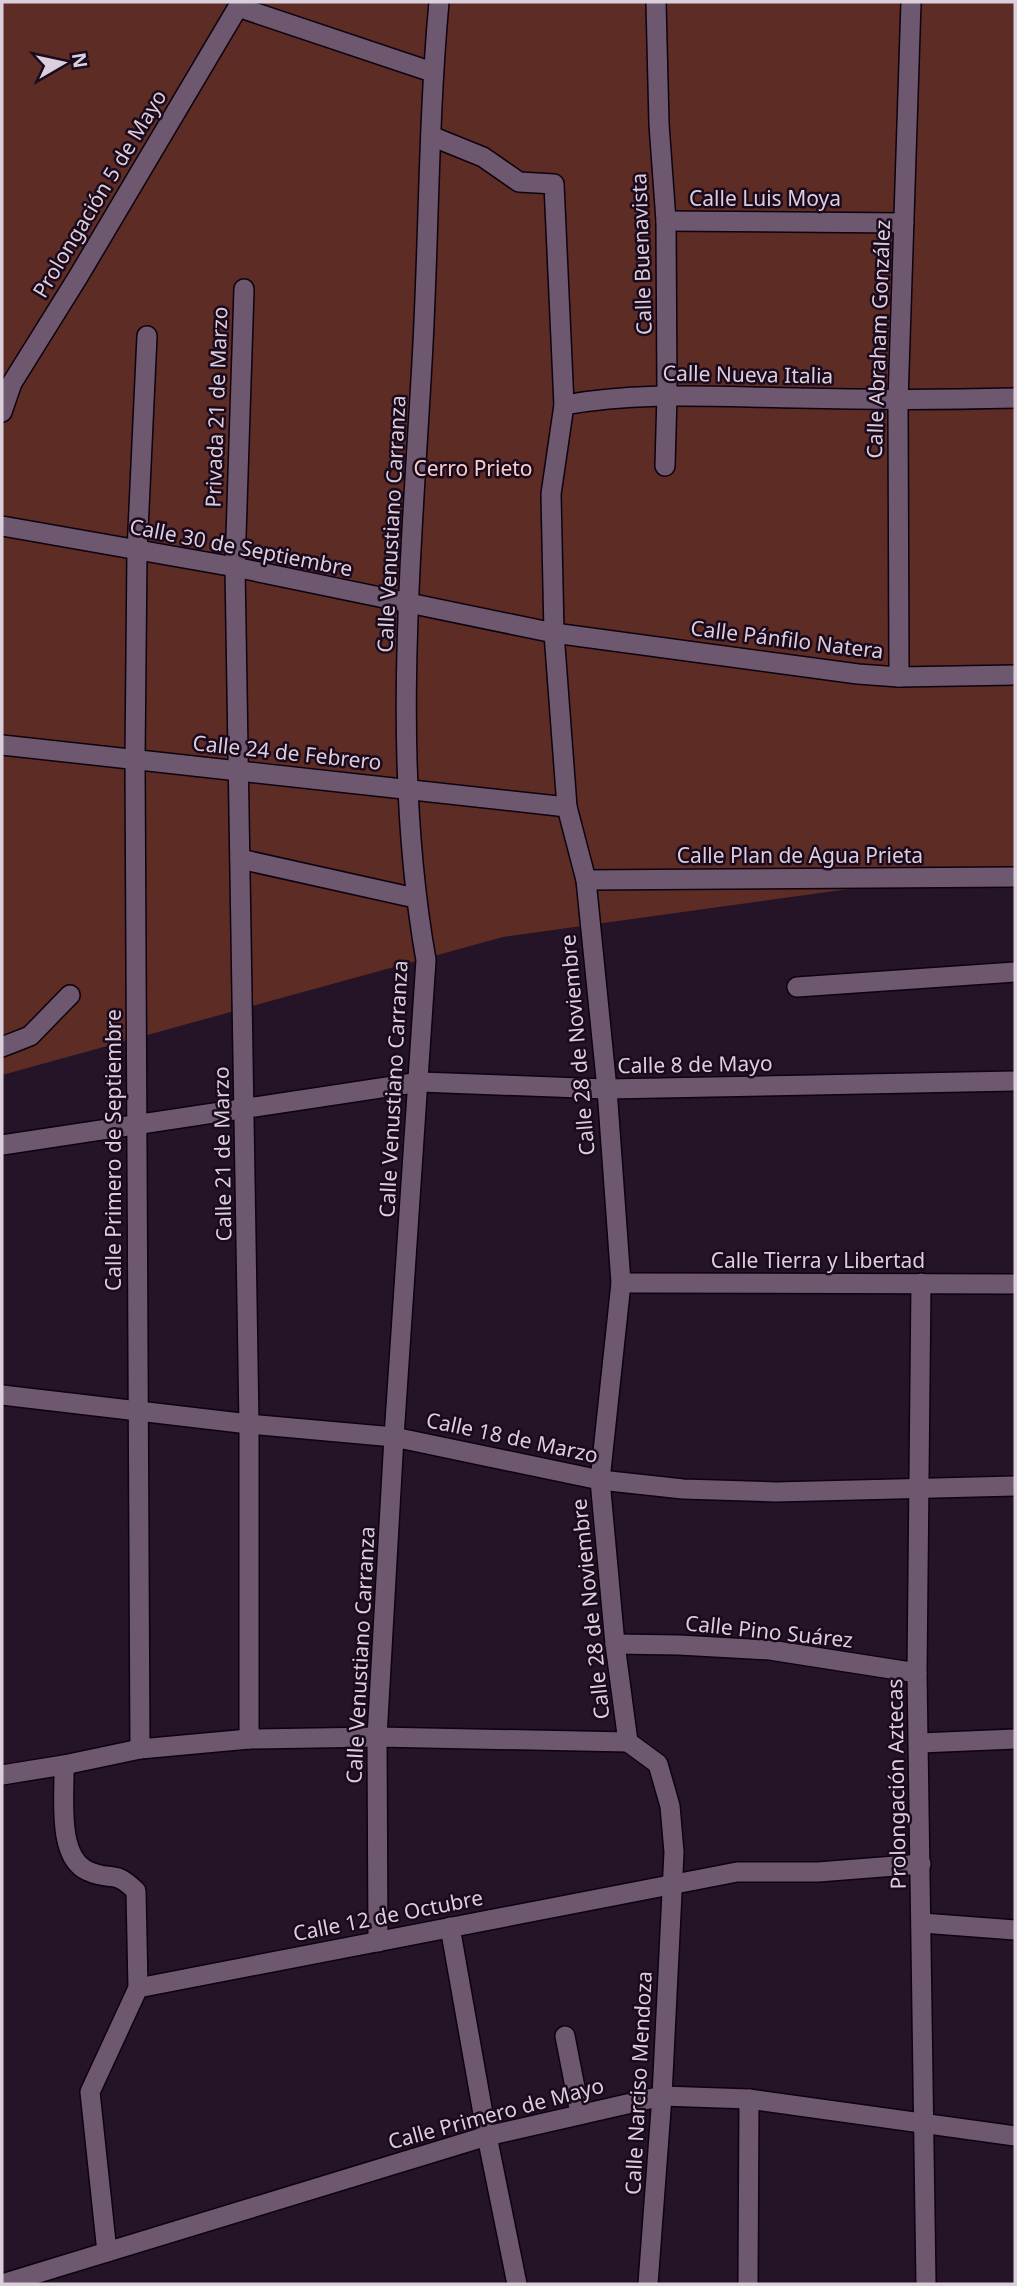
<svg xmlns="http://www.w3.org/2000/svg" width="1017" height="2286" viewBox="0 0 1017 2286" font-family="'Noto Sans',sans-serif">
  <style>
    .green { fill: #5d2c25 }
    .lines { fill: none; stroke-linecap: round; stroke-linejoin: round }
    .minor-casing { stroke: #0d020f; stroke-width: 22 }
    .minor { stroke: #6d586f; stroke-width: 19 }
    .labels { text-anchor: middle; stroke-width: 5; stroke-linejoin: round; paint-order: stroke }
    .street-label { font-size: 21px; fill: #dbcfdc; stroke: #1b0a1d }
    .park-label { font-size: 21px; fill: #f5cfc8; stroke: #1b0a1d }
  </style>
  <rect width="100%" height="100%" fill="#251427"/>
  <polygon class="green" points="2,2 1015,2 1015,866 503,937 2,1075"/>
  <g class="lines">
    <g class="minor-casing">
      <g id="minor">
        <polyline points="656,2 659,124 666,221 667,395 665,466"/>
        <polyline points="238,7 432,72"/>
        <polyline points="431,136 483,157 519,182 554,184 564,405 551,494 554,633 567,807 586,880 607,1089 621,1283 600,1480 615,1644 628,1742 658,1764 670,1806 674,1852 662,2096 648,2284"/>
        <polyline points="666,221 904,223"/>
        <polyline points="244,289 235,567 249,1424 249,1739"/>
        <path d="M564,405C641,391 719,397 797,398C870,400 942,400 1015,398"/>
        <polyline points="2,412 12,383 78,277 241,2"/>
        <polyline points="2,526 235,567 554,633 858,674 899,677 1015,675"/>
        <polyline points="899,677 898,401 911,2"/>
        <polyline points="2,745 567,807"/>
        <polyline points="240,859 415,898"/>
        <polyline points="586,880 1015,877"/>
        <polyline points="797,987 1015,972"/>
        <polyline points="2,1047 30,1036 70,995"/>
        <polyline points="2,1145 420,1082 607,1089 1015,1081"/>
        <polyline points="621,1283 1015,1284"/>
        <polyline points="921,1283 917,1673 926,2284"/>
        <polyline points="2,1395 249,1424 394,1437 600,1480 683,1489 776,1492 1015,1486"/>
        <polyline points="615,1644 679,1645 770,1650 917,1673"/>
        <polyline points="920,1743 1015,1739"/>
        <polyline points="140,1749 135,759 137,552 147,336"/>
        <path d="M64,1765C65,1794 56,1857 88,1871C111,1882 113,1868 136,1891L138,1988L90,2092L107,2252"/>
        <polyline points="2,1775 64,1765 140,1749 249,1739 377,1737 628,1742"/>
        <polyline points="922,1923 1015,1930"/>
        <polyline points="450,1927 487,2136 517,2284"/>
        <path d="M378,1942L377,1737L394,1437L426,960C391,763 411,560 422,362C429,242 428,121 439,2"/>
        <polyline points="138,1988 737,1872 818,1872 921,1864"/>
        <polyline points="565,2036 580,2113"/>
        <polyline points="2,2284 487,2136 662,2096 749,2099 1015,2136"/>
        <polyline points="748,2284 749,2099"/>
      </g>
    </g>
    <use href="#minor" class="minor"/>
  </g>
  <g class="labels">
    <g class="street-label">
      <text transform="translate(100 194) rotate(-59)" y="7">Prolongación 5 de Mayo</text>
      <text x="765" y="206">Calle Luis Moya</text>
      <text transform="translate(642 254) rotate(-92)" y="7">Calle Buenavista</text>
      <text transform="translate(879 339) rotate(-88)" y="7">Calle Abraham González</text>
      <text transform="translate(748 375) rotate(1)" y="7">Calle Nueva Italia</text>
      <text transform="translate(217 407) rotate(-88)" y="7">Privada 21 de Marzo</text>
      <text transform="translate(392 524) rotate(-87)" y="7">Calle Venustiano Carranza</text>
      <text transform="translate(241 548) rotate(11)" y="7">Calle 30 de Septiembre</text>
      <text transform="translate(787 640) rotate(7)" y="7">Calle Pánfilo Natera</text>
      <text transform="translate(287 753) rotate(6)" y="7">Calle 24 de Febrero</text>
      <text x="800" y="863">Calle Plan de Agua Prieta</text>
      <text transform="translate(578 1045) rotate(-95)" y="7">Calle 28 de Noviembre</text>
      <text transform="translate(695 1065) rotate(-1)" y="7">Calle 8 de Mayo</text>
      <text transform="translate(394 1089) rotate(-87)" y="7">Calle Venustiano Carranza</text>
      <text transform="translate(114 1150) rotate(-90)" y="7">Calle Primero de Septiembre</text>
      <text transform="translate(223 1154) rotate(-91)" y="7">Calle 21 de Marzo</text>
      <text x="818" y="1268">Calle Tierra y Libertad</text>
      <text transform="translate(512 1438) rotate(12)" y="7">Calle 18 de Marzo</text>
      <text transform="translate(591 1609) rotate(-96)" y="7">Calle 28 de Noviembre</text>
      <text transform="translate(769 1632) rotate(6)" y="7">Calle Pino Suárez</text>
      <text transform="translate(361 1655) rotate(-87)" y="7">Calle Venustiano Carranza</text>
      <text transform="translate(897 1784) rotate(-91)" y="7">Prolongación Aztecas</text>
      <text transform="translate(388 1916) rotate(-11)" y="7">Calle 12 de Octubre</text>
      <text transform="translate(639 2083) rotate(-87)" y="7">Calle Narciso Mendoza</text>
      <text transform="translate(496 2114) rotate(-15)" y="7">Calle Primero de Mayo</text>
    </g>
    <g class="park-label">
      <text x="473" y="476">Cerro Prieto</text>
    </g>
  </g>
  <rect width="1017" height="2286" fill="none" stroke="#dbcfdc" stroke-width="7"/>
  <g transform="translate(63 63) rotate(81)" stroke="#1b0a1d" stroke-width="5" paint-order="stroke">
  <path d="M0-5L12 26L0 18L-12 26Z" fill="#dbcfdc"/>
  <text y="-10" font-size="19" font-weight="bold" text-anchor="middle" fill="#dbcfdc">N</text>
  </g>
</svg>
